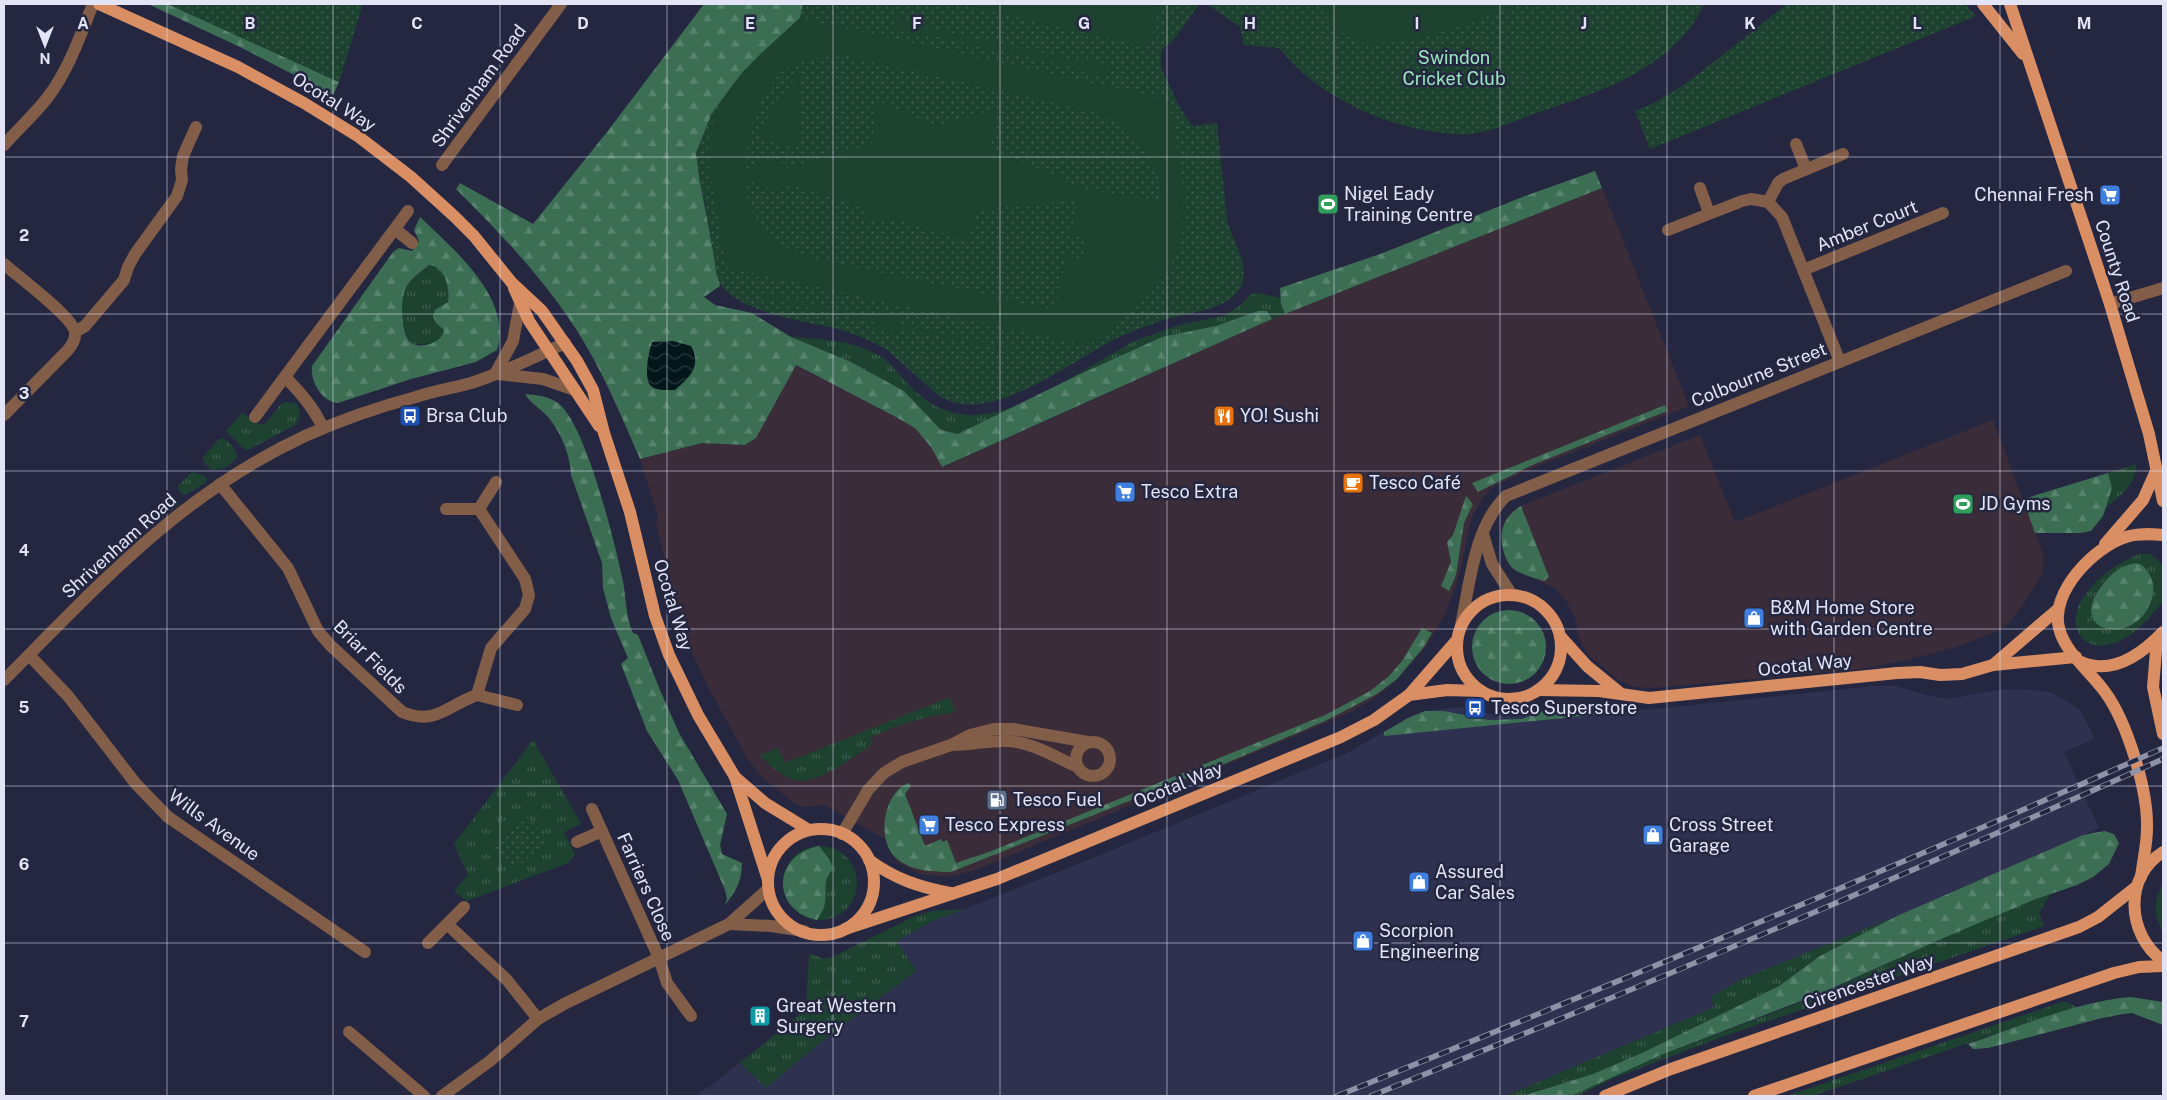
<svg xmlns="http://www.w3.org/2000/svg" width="2167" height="1100" viewBox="0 0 2167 1100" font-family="'Public Sans',sans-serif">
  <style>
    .commercial { fill: #3a2c38 }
    .built { fill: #2f3150 }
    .grass { fill: url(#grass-tufts); fill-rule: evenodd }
    .forest { fill: url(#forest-firs); fill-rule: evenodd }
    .park { fill: url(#park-dots) }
    .pitch { fill: #1d4330; fill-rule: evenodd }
    .water { fill: url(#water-waves) }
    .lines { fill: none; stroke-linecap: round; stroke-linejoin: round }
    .minor { stroke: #825d48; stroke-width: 12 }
    .tertiary { stroke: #825d48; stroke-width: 12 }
    .primary { stroke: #d98e63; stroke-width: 12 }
    .rail-casing { stroke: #8f91a6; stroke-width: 5.5 }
    .rail { stroke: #252741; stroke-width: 4; stroke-dasharray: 11; stroke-linecap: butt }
    .grid { fill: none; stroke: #e3e5f7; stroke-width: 1; stroke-opacity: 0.55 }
    .labels { text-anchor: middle; stroke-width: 5; stroke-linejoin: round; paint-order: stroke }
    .park-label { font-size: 18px; fill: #99e8be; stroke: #252741 }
    .street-label { font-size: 18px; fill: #e3e5f7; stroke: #252741 }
    .poi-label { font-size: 18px; fill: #e3e5f7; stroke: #252741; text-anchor: start }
    .grid-label { font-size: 16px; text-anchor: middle; font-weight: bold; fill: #e3e5f7; stroke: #252741; stroke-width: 5; stroke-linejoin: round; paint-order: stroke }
  </style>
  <defs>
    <pattern id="grass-tufts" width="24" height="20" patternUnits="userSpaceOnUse" patternTransform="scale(1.25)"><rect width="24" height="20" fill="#1d4330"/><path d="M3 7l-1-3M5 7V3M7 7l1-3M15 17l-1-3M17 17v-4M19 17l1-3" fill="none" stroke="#3e5e4f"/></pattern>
    <pattern id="forest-firs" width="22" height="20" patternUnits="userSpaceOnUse" patternTransform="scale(1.25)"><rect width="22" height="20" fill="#3c6e54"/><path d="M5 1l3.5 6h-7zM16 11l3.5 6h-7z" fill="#58836d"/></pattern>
    <pattern id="park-dots" width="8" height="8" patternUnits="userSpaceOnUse" patternTransform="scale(1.25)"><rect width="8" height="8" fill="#1d4330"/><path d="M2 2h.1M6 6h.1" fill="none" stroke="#3e5e4f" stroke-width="1.8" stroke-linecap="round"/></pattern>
    <pattern id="water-waves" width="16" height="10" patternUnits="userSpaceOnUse" patternTransform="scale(1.25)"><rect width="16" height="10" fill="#03171a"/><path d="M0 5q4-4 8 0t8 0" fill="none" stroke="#28393c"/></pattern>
  </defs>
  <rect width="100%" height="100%" fill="#252741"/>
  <g class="commercial">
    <polygon points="1602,188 1689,406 1533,468 1491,488 1482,499 1472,517 1458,579 1444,616 1426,647 1397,679 1375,698 1345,715 976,870 949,877 920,874 896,861 885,839 825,805 803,807 794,803 763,778 749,761 709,689 692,653 668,574 656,524 658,516 640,459 702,443 746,445 756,437 795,365 894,416 915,428 931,446 943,467 1272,319"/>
    <polygon points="1993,420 2043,554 2043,572 2027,599 2009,623 2002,629 1956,647 1907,660 1861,669 1654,688 1635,687 1619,680 1587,654 1579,638 1575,618 1567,602 1555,588 1513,569 1506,559 1502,544 1501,532 1504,522 1511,512 1521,506 1700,435 1735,522"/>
  </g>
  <polygon class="built" points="1874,686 1896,686 1926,695 1947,699 1996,690 2020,689 2050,692 2061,698 2078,708 2088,724 2094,739 2064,752 2099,828 1897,916 1820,956 1715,1007 1505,1096 696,1096 740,1063 766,1087 821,1042 916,971 897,941 902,937 936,920 1066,869 1347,753 1408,718 1425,711 1459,707 1492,714 1524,716 1571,701 1646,710"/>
  <g class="grass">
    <path d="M429,265C446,267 450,289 448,302L436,310V323L444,330C443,346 425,344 413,344C401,334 398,301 406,287C412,278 421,272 429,265Z"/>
    <polygon points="1259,293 1281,298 1285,314 1272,319 1267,311 1258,311 1074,377 1057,386 1134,341 1179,325 1223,316 1241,305 1251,294"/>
    <path d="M791,337C820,339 853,340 880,356C893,365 903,380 915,391C947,420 976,419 1014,407L958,434L941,430L904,391L849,361Z"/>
    <path d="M287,402L297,404C301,412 301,418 295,425L246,451L226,431L242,413L260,425L265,424L281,404Z"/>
    <path d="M220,438C228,439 237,450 237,458L225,468L211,470L203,461V457Z"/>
    <path d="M2136,464C2137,484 2120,496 2105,508L2112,488L2108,473Z"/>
    <polygon points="192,472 205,476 207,480 205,483 185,495 179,491 178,486"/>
    <polygon points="170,493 180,504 156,522 150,513"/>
    <path d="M2139,554H2150L2163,565V601C2150,617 2134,637 2114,643C2079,655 2065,621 2085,595C2099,575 2117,564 2139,554ZM2136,563C2148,567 2155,588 2152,600C2150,606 2146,612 2142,617L2103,627C2072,607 2112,566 2136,563Z"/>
    <path d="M950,697L955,712C926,717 899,723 872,737L870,746C853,757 822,781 801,781C785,781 770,765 759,755L778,748L785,763Z"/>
    <polygon points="533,740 581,824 564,832 575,854 568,863 467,901 454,891 468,875 454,844"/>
    <circle cx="820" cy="883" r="37"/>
    <path d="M2163,883V933C2154,916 2153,900 2163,883Z"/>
    <path d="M2051,894L2039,912L2044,926L1719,1038L1614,1078L1577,1096H1571C1651,1054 1737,1029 1820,994C1897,961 1972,921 2051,894Z"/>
    <polygon points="965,909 935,920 897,941 916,971 821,1042 766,1088 740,1063 806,1009 809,953 824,959 832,957 915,916 933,911"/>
    <polygon points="1897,916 1820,956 1779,986 1644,1052 1593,1074 1522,1096 1505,1096 1714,1007 1711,997 1739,980"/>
    <polygon points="2062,1002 2067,1002 2078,1008 2042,1018 1812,1096 1787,1096"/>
  </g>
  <g class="forest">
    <polygon points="148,4 168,4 339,82 333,95 240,47"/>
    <path d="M704,4H803L800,18L743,72L712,113L696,153L700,182L720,286L704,297L715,305L752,313L791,337L849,361L904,391L941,430L958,434L1074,377L1162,337L1216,326L1258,311H1267L1272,319L942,467L931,447L915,428L894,416L796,365L756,438L745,445L702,443L640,459C625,424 610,389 592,356C557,292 506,239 456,189L460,183L533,224L607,132Z"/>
    <polygon points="1595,171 1602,188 1285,314 1281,304 1280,288 1383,253 1525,196"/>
    <path d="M420,217C453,249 513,298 497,350L476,362L411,379L338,403C322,402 310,382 312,366L393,252L399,248L412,251L419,241L414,230ZM429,265C446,267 450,289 448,302L435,310L433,316L436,323L444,330C443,343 419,350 410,342C401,333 400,301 405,290C409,279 421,272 429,265Z"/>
    <path d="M525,394C535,395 549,396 558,403C586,424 615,544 623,581C626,598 626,618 633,633L638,635L660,690L679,733L727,814L720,845L722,854L742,863C742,881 736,891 725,905L727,899L725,890L678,780L647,731L621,664L628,658L611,618L603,588L602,563L571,475C571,456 560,430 547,416C540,408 531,404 525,394Z"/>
    <polygon points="1665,405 1667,411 1530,466 1478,492 1472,483"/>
    <polygon points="2108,473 2112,488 2103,516 2091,531 2081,533 2035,533 2023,499"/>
    <polygon points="1466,496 1473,504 1464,523 1456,575 1449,591 1441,586 1451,562 1447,542 1453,535"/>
    <path d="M1521,506L1549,577L1544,581C1535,578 1523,575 1515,570C1509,566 1506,559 1504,553C1498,533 1503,517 1521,506Z"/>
    <path d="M2136,563L2142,565C2153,576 2157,589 2150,604C2132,647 2063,632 2104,583C2113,572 2122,565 2136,563Z"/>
    <circle cx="1509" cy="647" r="37"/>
    <polygon points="1422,628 1432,633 1423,648 1397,679 1377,694 1325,721 1205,772 1202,765 1325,715 1370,691 1389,676 1402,661"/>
    <polygon points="1597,703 1614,707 1614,713 1384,736 1384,732 1408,718 1425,711 1444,711 1489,720 1522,719 1560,705"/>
    <path d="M1190,770L1192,776L951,872C932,872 910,871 895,857C876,839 884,791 909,783L911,786L905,794L925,846L941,839L942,842L947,840L956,863L989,852Z"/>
    <polygon points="2105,831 2114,834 2119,843 2109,864 2093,877 2077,885 2036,899 1948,936 1819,994 1661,1055 1571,1096 1522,1096 1593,1074 1644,1052 1779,986 1820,956 1897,916 2083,835"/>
    <path d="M819,846L829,859L833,868C821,885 828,885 825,902C825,908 820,915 817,920C770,909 773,855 819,846Z"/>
    <path d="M2131,997L2163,1002V1025L2132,1013L2124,1014L2102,1018L1988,1048L1973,1049L1968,1044C2019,1027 2078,1001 2131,997Z"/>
  </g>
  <g class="park">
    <polygon points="168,4 363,4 339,82"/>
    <path d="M803,4H1199L1175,38L1161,51V68L1179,106L1192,126L1217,123L1227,219C1231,240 1252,266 1240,288C1226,312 1185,312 1161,321C1146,326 1130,332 1115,339C1075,360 1038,389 994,401C974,407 956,406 939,396L887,350C872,341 855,334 838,329C806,321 729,312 717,277L706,208L700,182L696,153L712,113L743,72L800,18Z"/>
    <path d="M1207,4H1704C1673,71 1595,93 1531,115C1507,124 1482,136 1455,134C1390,130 1320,99 1279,48L1244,45L1240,27Z"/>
    <polygon points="1787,4 1965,4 1976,16 1650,149 1635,111 1654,103 1687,83"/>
    <polygon points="528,817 548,841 514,870 494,846"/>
  </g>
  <g class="pitch">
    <polygon points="956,4 1159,4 1150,47"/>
    <path d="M1317,4H1518C1485,20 1394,51 1359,42C1342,38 1327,17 1317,4Z"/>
    <polygon points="896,17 921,23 921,26 1083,62 1084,59 1109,64 1106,77 1082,72 1082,69 919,33 918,36 893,30"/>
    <path d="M800,18L1169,100C1177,155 1200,228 1164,276C1143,303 1114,324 1088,346L726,267L708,156C706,95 760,55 800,18ZM846,56L1088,110C1128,122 1161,158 1162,201L1081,189V187L990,149L999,108L936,126L878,101L872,144L786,168L785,163L766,160L746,171C744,137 760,83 792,65C808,57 829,56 846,56ZM746,178C760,187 770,190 786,187V183L864,208L863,221L895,218L969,241L976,210L1078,200L1071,235L1086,238L1082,259L1066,256L1055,309L1046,308L817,259C778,250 743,221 746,178Z"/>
    <path d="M796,71H800L802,74L799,79L801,147C784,146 772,142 757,134L795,78Z"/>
    <polygon points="756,292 874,318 876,310 902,316 901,324 1022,351 1021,354 900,328 899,334 872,329 874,322 756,296"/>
  </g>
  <path class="water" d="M673,341L691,346C702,366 690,377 675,390C667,390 657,391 651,386C643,378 649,351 652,342Z"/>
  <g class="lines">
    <g class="minor">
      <polyline points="1796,144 1806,169"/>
      <path d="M4,145C18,129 35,114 48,97C69,69 80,36 93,4"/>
      <polyline points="442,165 561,4"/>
      <polyline points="1700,188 1709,213"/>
      <polyline points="395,229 412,243"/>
      <polyline points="1668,230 1742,201 1751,199 1768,202"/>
      <path d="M4,264C17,276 73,317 75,332C76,339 72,345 68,350L4,415"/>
      <polyline points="1803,270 1943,213"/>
      <polyline points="2110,304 2163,288"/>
      <polyline points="75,332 85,326 124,280 128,267 135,254 177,196 182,180 181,169 183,156 196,127"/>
      <polyline points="1840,362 1782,217 1768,202 1778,183 1783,179 1843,154"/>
      <path d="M285,377C301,393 314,408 323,428"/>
      <polyline points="255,417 408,211"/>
      <path d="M220,484L288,568L318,631L330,645L402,712C436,726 448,705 477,695L491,648L525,609L529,595L525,579L479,509L496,482"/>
      <polyline points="446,509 479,509"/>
      <polyline points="1483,534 1492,564 1512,595"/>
      <path d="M1461,625C1470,583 1474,527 1506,496L2066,271"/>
      <polyline points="29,655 68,696 136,784 168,817 365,952"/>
      <polyline points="477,695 517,705"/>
      <circle cx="1093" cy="759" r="17"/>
      <path d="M953,745C972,745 990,740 1008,741C1032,742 1057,758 1078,767"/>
      <polyline points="592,809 659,958 667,983 691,1016"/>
      <polyline points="842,834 868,790 884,773 902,762 951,745 970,735 994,729 1013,729 1088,742"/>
      <polyline points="577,842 602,831"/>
      <polyline points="447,924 507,980 538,1019"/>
      <polyline points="729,924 771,926 804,931"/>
      <polyline points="428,943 464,907"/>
      <polyline points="349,1032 424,1096"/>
      <polyline points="442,1096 490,1061 538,1019 564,1004 729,924 768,889"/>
    </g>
    <g class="tertiary">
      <polyline points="495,374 513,341 520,303"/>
      <polyline points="497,374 543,379 575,390"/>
      <path d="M4,680C99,585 180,494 305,436C341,420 378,407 416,397C434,391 453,388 471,383C503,373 535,357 565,343"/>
    </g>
    <g class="primary">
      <polyline points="99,4 238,67 304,103 359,137 411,177 454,216 474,236 512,283 542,311 577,361 593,390 604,433 630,512 655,616 669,655 698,715 735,777 768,880"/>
      <polyline points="1983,4 2023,54"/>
      <polyline points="2010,4 2110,304 2149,434 2163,501"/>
      <polyline points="514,288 529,321 599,426"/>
      <polyline points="2105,544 2143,500 2156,471"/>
      <circle cx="1509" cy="647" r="52"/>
      <polyline points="1560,636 1587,666 1620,693"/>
      <polyline points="2157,639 2153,687 2163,734"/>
      <path d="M2081,662C2113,676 2142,654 2163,632"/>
      <polyline points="1993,665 2057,610"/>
      <polyline points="1538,690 1599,691 1649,698 1897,673 1920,672 1940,675 1962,674 1993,665 2076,657"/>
      <polyline points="1409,695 1447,690 1481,691"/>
      <polyline points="735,777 765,803 809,830"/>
      <circle cx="821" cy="882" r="53"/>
      <path d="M2163,852C2123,877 2127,935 2163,961"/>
      <path d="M869,860C895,879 919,887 950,893"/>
      <path d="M2141,877C2143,861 2147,844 2147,828C2148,790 2127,722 2105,692C2090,671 2065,653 2059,628C2050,592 2094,547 2126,537C2138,533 2151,534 2163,535"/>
      <polyline points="845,929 997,879 1341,737 1374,720 1409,695 1457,640"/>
      <polyline points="1605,1096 1671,1069 2079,927 2098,917 2136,887"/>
      <polyline points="1754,1096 2114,973 2139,967 2163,966"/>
    </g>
    <g class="rail-casing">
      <g id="rail">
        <path d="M1337,1096C1614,984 1890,870 2163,748"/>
        <path d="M1371,1096C1637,989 1902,877 2163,759"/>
      </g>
    </g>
    <use href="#rail" class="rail"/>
  </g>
  <path class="grid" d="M167,4V1096M333,4V1096M500,4V1096M667,4V1096M833,4V1096M1000,4V1096M1167,4V1096M1334,4V1096M1500,4V1096M1667,4V1096M1834,4V1096M2000,4V1096M4,157H2163M4,314H2163M4,471H2163M4,629H2163M4,786H2163M4,943H2163"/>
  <defs>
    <g id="supermarket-square" transform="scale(1.125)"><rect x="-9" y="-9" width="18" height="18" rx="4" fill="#3f7fe0" stroke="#252741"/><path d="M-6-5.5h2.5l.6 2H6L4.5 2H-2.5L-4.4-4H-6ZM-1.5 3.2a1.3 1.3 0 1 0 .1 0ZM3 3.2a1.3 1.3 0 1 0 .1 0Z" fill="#fff"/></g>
    <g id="stadium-square" transform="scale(1.125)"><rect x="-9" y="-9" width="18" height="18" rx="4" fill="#2e9e5b" stroke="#252741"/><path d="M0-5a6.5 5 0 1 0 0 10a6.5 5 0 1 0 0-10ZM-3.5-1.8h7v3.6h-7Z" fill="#fff"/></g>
    <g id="bus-square" transform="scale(1.125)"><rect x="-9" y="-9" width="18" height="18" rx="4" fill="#1a4fb4" stroke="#252741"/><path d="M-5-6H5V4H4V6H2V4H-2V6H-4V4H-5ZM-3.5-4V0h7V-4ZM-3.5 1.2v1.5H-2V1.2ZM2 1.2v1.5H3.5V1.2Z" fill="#fff"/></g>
    <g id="restaurant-square" transform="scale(1.125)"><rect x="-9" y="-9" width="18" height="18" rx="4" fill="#e8710a" stroke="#252741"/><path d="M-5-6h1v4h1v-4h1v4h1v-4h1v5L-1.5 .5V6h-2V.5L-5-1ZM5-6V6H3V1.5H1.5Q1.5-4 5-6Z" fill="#fff"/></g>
    <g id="cafe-square" transform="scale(1.125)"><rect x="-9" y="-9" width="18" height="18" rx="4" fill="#e8710a" stroke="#252741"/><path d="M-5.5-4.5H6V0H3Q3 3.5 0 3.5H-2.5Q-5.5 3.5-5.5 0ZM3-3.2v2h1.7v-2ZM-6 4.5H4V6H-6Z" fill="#fff"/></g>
    <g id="shop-square" transform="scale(1.125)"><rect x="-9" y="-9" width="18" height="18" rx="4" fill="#3f7fe0" stroke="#252741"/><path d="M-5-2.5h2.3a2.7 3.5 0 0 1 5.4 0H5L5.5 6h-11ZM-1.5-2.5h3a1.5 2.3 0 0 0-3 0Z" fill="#fff"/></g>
    <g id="fuel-square" transform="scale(1.125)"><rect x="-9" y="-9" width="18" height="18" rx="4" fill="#5c6f8a" stroke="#252741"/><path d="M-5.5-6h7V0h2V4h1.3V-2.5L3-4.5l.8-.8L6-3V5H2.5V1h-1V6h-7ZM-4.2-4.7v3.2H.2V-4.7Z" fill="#fff"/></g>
    <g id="building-square" transform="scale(1.125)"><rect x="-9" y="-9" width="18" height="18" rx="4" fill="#0f9aa8" stroke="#252741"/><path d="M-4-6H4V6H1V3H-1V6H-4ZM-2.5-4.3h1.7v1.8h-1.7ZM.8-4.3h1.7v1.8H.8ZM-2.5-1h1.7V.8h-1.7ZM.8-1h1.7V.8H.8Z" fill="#fff"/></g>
  </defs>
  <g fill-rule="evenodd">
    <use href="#supermarket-square" x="2110" y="195"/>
    <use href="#stadium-square" x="1328" y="204"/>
    <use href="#bus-square" x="410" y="416"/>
    <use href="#restaurant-square" x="1224" y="416"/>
    <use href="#cafe-square" x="1353" y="483"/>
    <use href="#supermarket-square" x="1125" y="492"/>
    <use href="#stadium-square" x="1963" y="504"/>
    <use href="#shop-square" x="1754" y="618"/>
    <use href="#bus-square" x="1475" y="708"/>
    <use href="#fuel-square" x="997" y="800"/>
    <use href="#supermarket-square" x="929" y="825"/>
    <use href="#shop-square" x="1653" y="835"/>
    <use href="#shop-square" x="1419" y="882"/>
    <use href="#shop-square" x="1363" y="941"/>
    <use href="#building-square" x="760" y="1016"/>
  </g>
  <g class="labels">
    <g class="park-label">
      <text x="1454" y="64">Swindon<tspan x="1454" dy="21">Cricket Club</tspan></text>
    </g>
    <g class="street-label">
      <text transform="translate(479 86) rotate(-54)" y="6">Shrivenham Road</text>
      <text transform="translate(334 102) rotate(32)" y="6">Ocotal Way</text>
      <text transform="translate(1867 226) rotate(-22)" y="6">Amber Court</text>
      <text transform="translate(2117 271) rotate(72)" y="6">County Road</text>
      <text transform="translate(1759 375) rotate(-22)" y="6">Colbourne Street</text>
      <text transform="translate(119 546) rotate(-42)" y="6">Shrivenham Road</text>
      <text transform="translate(673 605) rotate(73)" y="6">Ocotal Way</text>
      <text transform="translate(370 657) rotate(45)" y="6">Briar Fields</text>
      <text transform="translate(1805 665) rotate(-6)" y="6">Ocotal Way</text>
      <text transform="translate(1178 785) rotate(-22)" y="6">Ocotal Way</text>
      <text transform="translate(214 825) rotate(36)" y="6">Wills Avenue</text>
      <text transform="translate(646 887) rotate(66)" y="6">Farriers Close</text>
      <text transform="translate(1869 982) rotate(-19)" y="6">Cirencester Way</text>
    </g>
    <g class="poi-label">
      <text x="1344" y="200">Nigel Eady<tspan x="1344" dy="21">Training Centre</tspan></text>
      <text x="2094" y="201" text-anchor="end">Chennai Fresh</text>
      <text x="426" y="422">Brsa Club</text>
      <text x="1240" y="422">YO! Sushi</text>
      <text x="1369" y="489">Tesco Café</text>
      <text x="1141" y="498">Tesco Extra</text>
      <text x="1979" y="510">JD Gyms</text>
      <text x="1770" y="614">B&amp;M Home Store<tspan x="1770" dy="21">with Garden Centre</tspan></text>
      <text x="1491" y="714">Tesco Superstore</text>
      <text x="1013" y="806">Tesco Fuel</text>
      <text x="945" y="831">Tesco Express</text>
      <text x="1669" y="831">Cross Street<tspan x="1669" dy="21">Garage</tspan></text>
      <text x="1435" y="878">Assured<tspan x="1435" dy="21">Car Sales</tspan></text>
      <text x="1379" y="937">Scorpion<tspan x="1379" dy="21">Engineering</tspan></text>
      <text x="776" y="1012">Great Western<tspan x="776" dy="21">Surgery</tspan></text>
    </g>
  </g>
  <g class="grid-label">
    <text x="83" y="29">A</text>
    <text x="250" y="29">B</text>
    <text x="417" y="29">C</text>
    <text x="583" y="29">D</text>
    <text x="750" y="29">E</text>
    <text x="917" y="29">F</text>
    <text x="1084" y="29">G</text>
    <text x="1250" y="29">H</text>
    <text x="1417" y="29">I</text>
    <text x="1584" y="29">J</text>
    <text x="1750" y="29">K</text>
    <text x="1917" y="29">L</text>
    <text x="2084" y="29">M</text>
    <text x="24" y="241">2</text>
    <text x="24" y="399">3</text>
    <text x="24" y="556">4</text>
    <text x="24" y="713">5</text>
    <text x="24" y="870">6</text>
    <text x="24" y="1027">7</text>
  </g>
  <rect width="2167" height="1100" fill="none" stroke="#e3e5f7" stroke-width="10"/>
  <g transform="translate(45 45) rotate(180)" stroke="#252741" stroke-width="4" paint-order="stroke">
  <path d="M0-4L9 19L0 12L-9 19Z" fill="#e3e5f7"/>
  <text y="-8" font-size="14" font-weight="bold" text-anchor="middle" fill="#e3e5f7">N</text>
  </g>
</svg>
